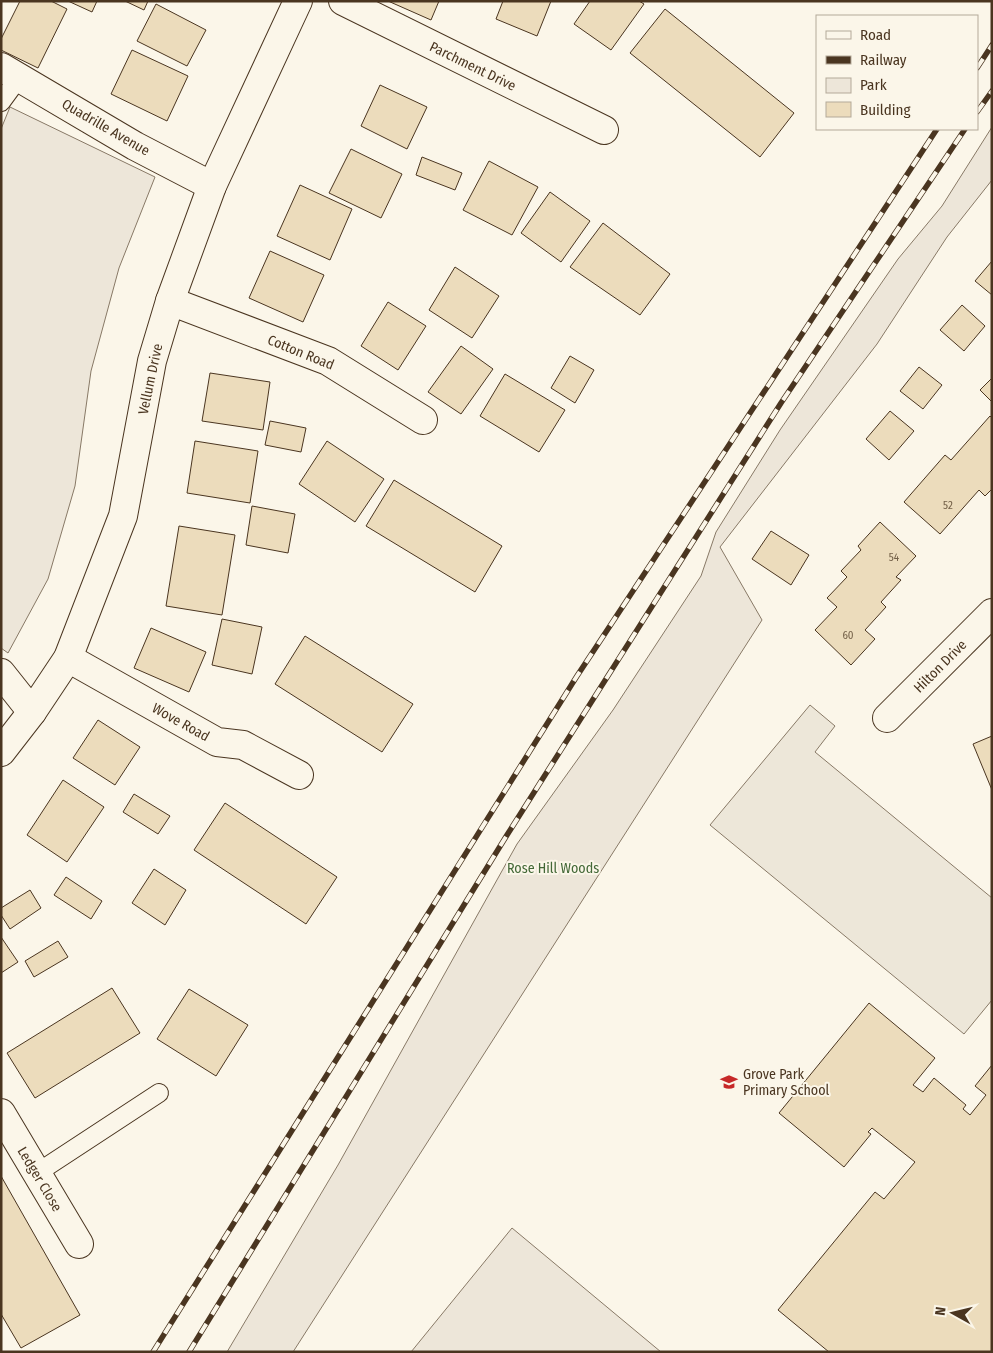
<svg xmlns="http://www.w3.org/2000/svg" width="993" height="1353" viewBox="0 0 993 1353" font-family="'Fira Sans Condensed',sans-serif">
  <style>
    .green { fill: #ede6d9; stroke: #887966 }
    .parking { fill: #ede7d9; stroke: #887966 }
    .building { fill: #ecdcbc; stroke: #4a3520 }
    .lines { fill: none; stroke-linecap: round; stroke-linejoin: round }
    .service-casing { stroke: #4a3520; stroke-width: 20 }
    .minor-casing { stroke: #4a3520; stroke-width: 30 }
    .service { stroke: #fbf6e9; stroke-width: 18 }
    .minor { stroke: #fbf6e9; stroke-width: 28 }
    .rail-casing { stroke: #4a3520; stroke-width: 5.5 }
    .rail { stroke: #fbf6e9; stroke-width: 4; stroke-dasharray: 11; stroke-linecap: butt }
    .labels { text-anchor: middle; stroke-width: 4; stroke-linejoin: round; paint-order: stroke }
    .number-label { font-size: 11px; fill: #725f47 }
    .street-label { font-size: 14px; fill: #4a3520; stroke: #fbf6e9 }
    .park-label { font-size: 14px; fill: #436837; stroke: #fbf6e9 }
    .poi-label { font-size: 14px; fill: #4a3520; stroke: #fbf6e9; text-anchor: start }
  </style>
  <rect width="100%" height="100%" fill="#fbf6e9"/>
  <g class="green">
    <polygon points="10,107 155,177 119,268 91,371 75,486 48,579 8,653 1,648 1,129"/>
    <polygon points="992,127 992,180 947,237 877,344 720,547 762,620 293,1352 227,1352 338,1165 517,844 613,710 701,576 716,532 780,430 898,259 942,206"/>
    <polygon points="512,1228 661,1352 411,1352"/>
  </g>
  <polygon class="parking" points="810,705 835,726 815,752 992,898 992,1000 964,1034 710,825"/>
  <g class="building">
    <polygon points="20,1 51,1 67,9 38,68 1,50 1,39"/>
    <polygon points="68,1 97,1 92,12"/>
    <polygon points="125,1 148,1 144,10"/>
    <polygon points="388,1 439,1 431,20"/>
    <polygon points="503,1 551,1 537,36 496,19"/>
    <polygon points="590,1 639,1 644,4 611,50 574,24"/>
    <polygon points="156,4 206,30 187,66 137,41"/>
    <polygon points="665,9 794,113 760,157 630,53"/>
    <polygon points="132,50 188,76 167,121 111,94"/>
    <polygon points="380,85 427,107 407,149 361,126"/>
    <polygon points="351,149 402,174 381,218 329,193"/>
    <polygon points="422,157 462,173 455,190 416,175"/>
    <polygon points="489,161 538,187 512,235 463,210"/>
    <polygon points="300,185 352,209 330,260 277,236"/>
    <polygon points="550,192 590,221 561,262 521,233"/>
    <polygon points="603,223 670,274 640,315 570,267"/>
    <polygon points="270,251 324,275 303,322 249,298"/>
    <polygon points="992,261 992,295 975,281"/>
    <polygon points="455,267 499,296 472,338 429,310"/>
    <polygon points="388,302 426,326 398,370 361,346"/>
    <polygon points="962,305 985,326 964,351 940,330"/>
    <polygon points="461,346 493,369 461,414 428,392"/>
    <polygon points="570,356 594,370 575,403 551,388"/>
    <polygon points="919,367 942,385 923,409 900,391"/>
    <polygon points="210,373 270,382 263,430 202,421"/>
    <polygon points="505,374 565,410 539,452 480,416"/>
    <polygon points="992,378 992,402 980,390"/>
    <polygon points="890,411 914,431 889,460 866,439"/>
    <polygon points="990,416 992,418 992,489 985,496 979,490 940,534 904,502 945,455 951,460"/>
    <polygon points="270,421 306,428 301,452 265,445"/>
    <polygon points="195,441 258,451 250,503 187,493"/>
    <polygon points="327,441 384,479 355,522 299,484"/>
    <polygon points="394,480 502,546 475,592 366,526"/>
    <polygon points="252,506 295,514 288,553 246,545"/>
    <polygon points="880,522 916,556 896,577 901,580 881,602 886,607 865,630 875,639 851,665 815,630 837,607 827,598 847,577 841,571 861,550 858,546"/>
    <polygon points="179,526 235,535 222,615 166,606"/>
    <polygon points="771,531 809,555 791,585 752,559"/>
    <polygon points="222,619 262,627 252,674 212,665"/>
    <polygon points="151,628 206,652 189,692 134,668"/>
    <polygon points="305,636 413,704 382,752 275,684"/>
    <polygon points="98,720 140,747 115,785 73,758"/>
    <polygon points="992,736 992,790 973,744"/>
    <polygon points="63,780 104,807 67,862 27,835"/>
    <polygon points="134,794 170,816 158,834 123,812"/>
    <polygon points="225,803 337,877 306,924 194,850"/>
    <polygon points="154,869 186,890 165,925 132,903"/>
    <polygon points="66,877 102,901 91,919 54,895"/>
    <polygon points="30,890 41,908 10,929 1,915 1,908"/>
    <polygon points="1,937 18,962 1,973"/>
    <polygon points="58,941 68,957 34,977 25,961"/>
    <polygon points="112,988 140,1033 35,1098 7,1053"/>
    <polygon points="189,989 248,1025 216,1076 157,1039"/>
    <polygon points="869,1003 935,1058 913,1085 923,1092 934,1078 966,1105 963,1109 970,1115 986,1095 975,1086 992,1065 992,1352 829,1352 778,1310 875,1192 884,1199 915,1162 872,1128 868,1132 871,1134 844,1167 779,1113"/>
    <polygon points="1,1176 80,1315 21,1348 1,1314"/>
  </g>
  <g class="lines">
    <g class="service-casing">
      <g id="service">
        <polyline points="1,102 20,76"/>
        <polyline points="37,1173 159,1093"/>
      </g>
    </g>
    <g class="minor-casing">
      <g id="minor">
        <polyline points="343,1 604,130"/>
        <polyline points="1,67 135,146 212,186"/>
        <polyline points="170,301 328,361 423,420"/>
        <polyline points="68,658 217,742 243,745 299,775"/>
        <polyline points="1,673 32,712"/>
        <polyline points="887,718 992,613"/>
        <polyline points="1,752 32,712 68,658 123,516 152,361 170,301 212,186 298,1"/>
        <polyline points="1,1113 79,1244"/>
      </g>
    </g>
    <use href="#service" class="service"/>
    <use href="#minor" class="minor"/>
    <g class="rail-casing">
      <g id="rail">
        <polyline points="977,68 992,45"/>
        <polyline points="977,112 992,91"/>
        <polyline points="153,1352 577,676 937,129"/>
        <polyline points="189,1352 507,835 781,403 965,129"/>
      </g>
    </g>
    <use href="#rail" class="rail"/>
  </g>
  <defs>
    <g id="school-bare" transform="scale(1.35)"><path d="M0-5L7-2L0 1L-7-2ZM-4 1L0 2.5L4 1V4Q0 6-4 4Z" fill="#c62828" stroke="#fbf6e9" stroke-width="2.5" paint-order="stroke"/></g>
  </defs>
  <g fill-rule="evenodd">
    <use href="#school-bare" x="729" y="1082"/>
  </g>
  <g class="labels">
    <g class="number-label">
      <text x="948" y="509">52</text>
      <text x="894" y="561">54</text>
      <text x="848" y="639">60</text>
    </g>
    <g class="street-label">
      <text transform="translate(473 66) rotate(26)" y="5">Parchment Drive</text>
      <text transform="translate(106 127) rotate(30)" y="5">Quadrille Avenue</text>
      <text transform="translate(301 352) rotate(22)" y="5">Cotton Road</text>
      <text transform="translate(150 379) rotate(-78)" y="5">Vellum Drive</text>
      <text transform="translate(940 666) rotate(-45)" y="5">Hilton Drive</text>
      <text transform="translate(181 722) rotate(29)" y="5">Wove Road</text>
      <text transform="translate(40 1179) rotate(59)" y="5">Ledger Close</text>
    </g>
    <g class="park-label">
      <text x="553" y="873">Rose Hill Woods</text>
    </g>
    <g class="poi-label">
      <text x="743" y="1079">Grove Park<tspan x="743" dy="16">Primary School</tspan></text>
    </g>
  </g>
  <rect width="993" height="1353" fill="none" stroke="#4a3520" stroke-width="5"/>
  <rect x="816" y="15" width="162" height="115" fill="#fbf6e9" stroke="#b4a999"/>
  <rect x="826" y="31" width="25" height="8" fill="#fbf6e9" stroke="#b4a999"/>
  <text x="860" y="40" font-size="15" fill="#4a3520">Road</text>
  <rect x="826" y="56" width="25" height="8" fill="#4a3520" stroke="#b4a999"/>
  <text x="860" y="65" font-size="15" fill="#4a3520">Railway</text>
  <rect x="826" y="78" width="25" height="15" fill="#ede6d9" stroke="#b4a999"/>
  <text x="860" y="90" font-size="15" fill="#4a3520">Park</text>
  <rect x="826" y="102" width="25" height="15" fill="#ecdcbc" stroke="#b4a999"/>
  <text x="860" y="115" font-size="15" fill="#4a3520">Building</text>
  <g transform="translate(953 1313) rotate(278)" stroke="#fbf6e9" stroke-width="4" paint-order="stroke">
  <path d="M0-4L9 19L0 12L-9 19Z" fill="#4a3520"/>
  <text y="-8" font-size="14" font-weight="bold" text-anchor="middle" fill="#4a3520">N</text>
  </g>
</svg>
